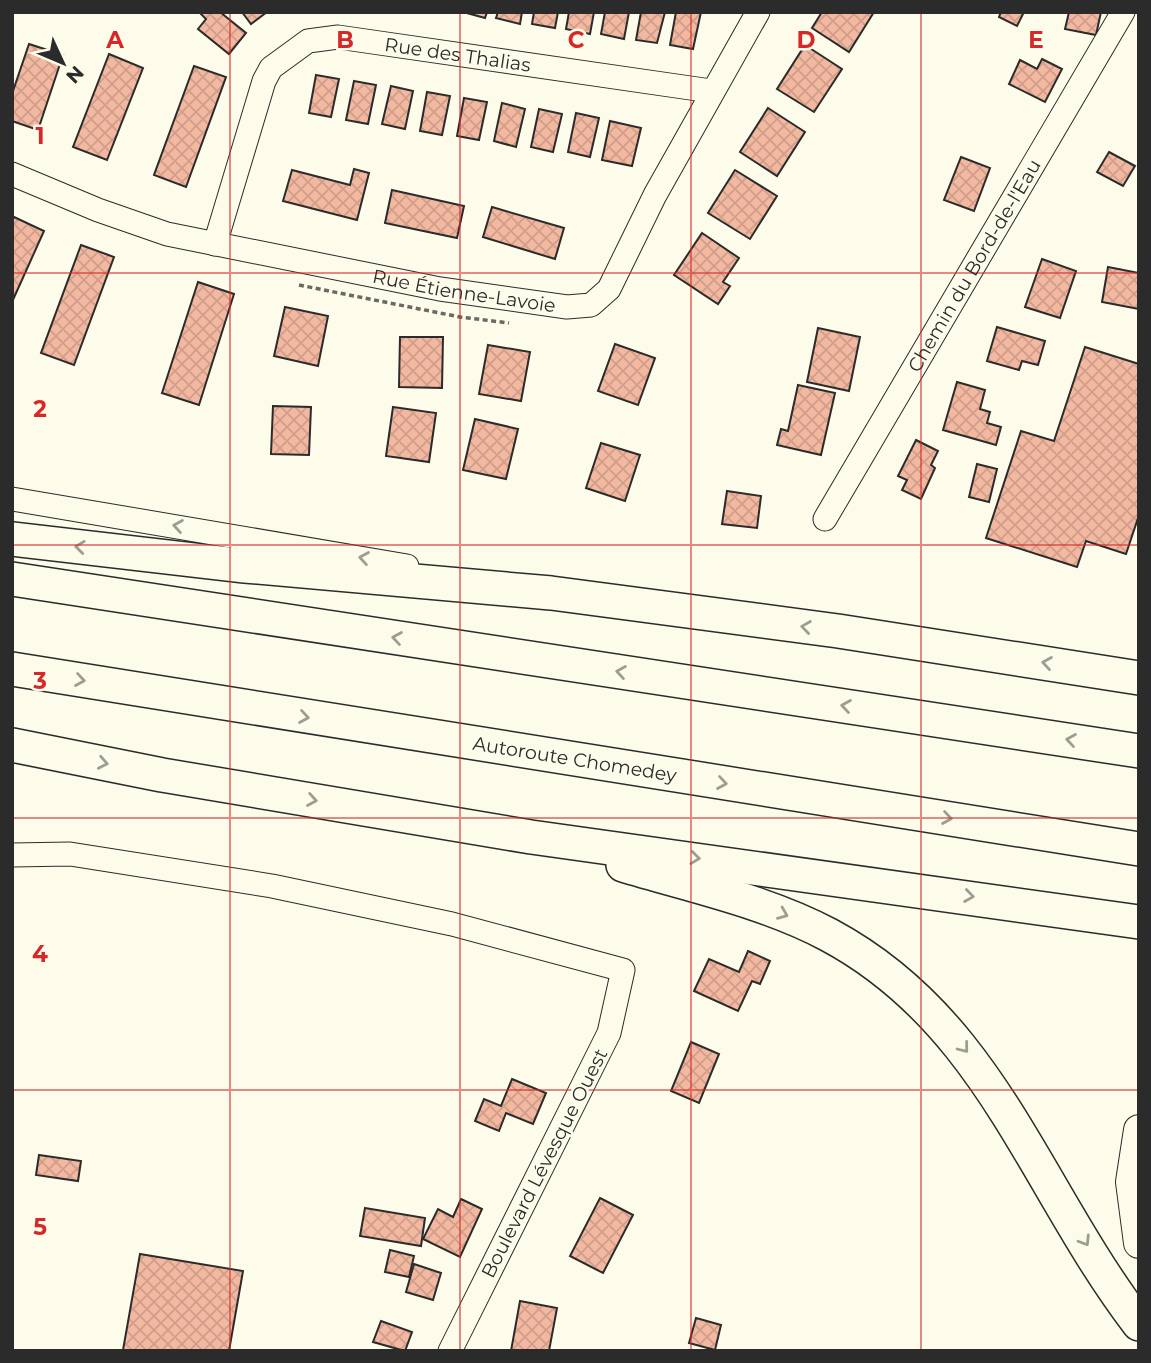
<svg xmlns="http://www.w3.org/2000/svg" width="1151" height="1363" viewBox="0 0 1151 1363" font-family="Montserrat,sans-serif">
  <style>
    .building { fill: url(#building-cross-hatch); stroke: #2b2b2b; stroke-width: 2 }
    .lines { fill: none; stroke-linecap: round; stroke-linejoin: round }
    .minor-casing { stroke: #2b2b2b; stroke-width: 25 }
    .major-casing { stroke: #2b2b2b; stroke-width: 32 }
    .highway-casing { stroke: #2b2b2b; stroke-width: 36 }
    .path { stroke: #6a6964; stroke-width: 3.5; stroke-dasharray: 5 3.5; stroke-linecap: butt }
    .minor { stroke: #fdfbea; stroke-width: 23 }
    .major { stroke: #fdfbea; stroke-width: 30 }
    .highway { stroke: #fdfbea; stroke-width: 33 }
    .oneway { stroke: #9e9d94 }
    .grid { fill: none; stroke: #d62828; stroke-width: 2; stroke-opacity: 0.55 }
    .labels { text-anchor: middle; stroke-width: 5; stroke-linejoin: round; paint-order: stroke }
    .street-label { font-size: 19px; fill: #2b2b2b; stroke: #fdfbea }
    .grid-label { font-size: 23px; text-anchor: middle; font-weight: bold; fill: #d62828; stroke: #fdfbea; stroke-width: 5; stroke-linejoin: round; paint-order: stroke }
  </style>
  <defs>
    <pattern id="building-cross-hatch" width="8" height="8" patternUnits="userSpaceOnUse" patternTransform="scale(1.75)"><rect width="8" height="8" fill="#f2b8a0"/><path d="M0 0l8 8M0 8l8-8" fill="none" stroke="#d09e8a"/></pattern>
  </defs>
  <rect width="100%" height="100%" fill="#fdfbea"/>
  <g class="building">
    <polygon points="220,12 246,33 229,54 198,29 206,19 199,12"/>
    <polygon points="242,12 267,12 251,24"/>
    <polygon points="463,12 487,12 485,18"/>
    <polygon points="498,12 522,12 520,24 496,18"/>
    <polygon points="534,12 558,12 555,28 532,24"/>
    <polygon points="569,12 594,12 590,34 566,29"/>
    <polygon points="605,12 629,12 624,39 601,34"/>
    <polygon points="641,12 665,12 657,43 636,40"/>
    <polygon points="676,12 701,12 693,49 670,45"/>
    <polygon points="822,12 874,12 849,52 812,28"/>
    <polygon points="1001,12 1024,12 1017,26 999,17"/>
    <polygon points="1069,12 1101,12 1096,35 1065,29"/>
    <polygon points="29,44 63,55 38,130 12,121 12,94"/>
    <polygon points="805,45 842,69 814,112 777,89"/>
    <polygon points="109,54 143,68 107,160 73,147"/>
    <polygon points="1042,59 1062,69 1045,102 1009,84 1020,60 1037,69"/>
    <polygon points="194,66 226,77 186,187 154,175"/>
    <polygon points="316,75 339,79 331,117 309,113"/>
    <polygon points="354,81 376,85 368,124 346,120"/>
    <polygon points="391,86 413,91 405,129 382,124"/>
    <polygon points="427,92 450,96 442,135 420,131"/>
    <polygon points="464,98 487,102 479,140 457,136"/>
    <polygon points="502,103 525,109 516,147 494,141"/>
    <polygon points="768,108 805,132 777,176 740,152"/>
    <polygon points="539,109 562,114 553,152 531,147"/>
    <polygon points="576,113 599,118 590,157 568,152"/>
    <polygon points="610,121 641,128 632,166 602,160"/>
    <polygon points="1109,152 1135,166 1123,186 1097,172"/>
    <polygon points="961,157 990,168 974,211 944,200"/>
    <polygon points="354,169 369,173 357,220 283,201 292,170 350,185"/>
    <polygon points="735,170 777,196 750,239 708,213"/>
    <polygon points="392,190 464,206 457,238 385,223"/>
    <polygon points="492,207 564,228 555,259 483,237"/>
    <polygon points="14,217 44,231 12,302 12,221"/>
    <polygon points="702,233 739,258 723,282 730,286 718,304 674,275"/>
    <polygon points="81,245 114,257 74,365 41,353"/>
    <polygon points="1042,259 1076,271 1060,318 1025,307"/>
    <polygon points="1108,267 1139,273 1139,309 1102,302"/>
    <polygon points="198,282 234,294 199,405 162,393"/>
    <polygon points="285,307 328,316 318,366 274,356"/>
    <polygon points="997,327 1045,341 1038,365 1022,361 1019,370 987,361"/>
    <polygon points="818,328 860,337 849,391 807,382"/>
    <polygon points="400,337 443,337 442,388 399,387"/>
    <polygon points="615,344 655,358 638,405 598,391"/>
    <polygon points="488,345 530,352 521,401 479,394"/>
    <polygon points="1085,347 1139,364 1139,515 1126,554 1086,541 1077,567 986,538 1021,431 1054,441"/>
    <polygon points="957,382 985,390 980,409 990,412 987,423 1001,427 996,445 943,430"/>
    <polygon points="798,385 835,393 821,455 777,445 781,429 788,431"/>
    <polygon points="273,406 311,407 309,455 271,454"/>
    <polygon points="393,407 436,413 429,462 386,456"/>
    <polygon points="475,419 518,429 506,479 463,470"/>
    <polygon points="916,440 938,451 931,465 935,468 921,499 902,490 907,480 898,476"/>
    <polygon points="601,443 640,455 625,501 586,488"/>
    <polygon points="977,464 997,469 989,502 969,497"/>
    <polygon points="727,491 761,496 757,528 722,524"/>
    <polygon points="748,951 770,961 760,984 752,981 738,1011 694,991 709,959 739,972"/>
    <polygon points="691,1042 719,1054 699,1103 671,1091"/>
    <polygon points="512,1079 546,1093 533,1124 506,1113 499,1131 475,1121 484,1099 501,1106"/>
    <polygon points="39,1155 81,1161 78,1181 36,1175"/>
    <polygon points="600,1198 633,1215 603,1273 570,1256"/>
    <polygon points="461,1199 482,1209 460,1257 423,1239 438,1209 453,1217"/>
    <polygon points="365,1208 425,1218 421,1246 360,1236"/>
    <polygon points="390,1250 414,1256 409,1277 385,1272"/>
    <polygon points="140,1254 243,1271 229,1351 123,1350"/>
    <polygon points="414,1264 441,1273 433,1300 406,1292"/>
    <polygon points="520,1301 557,1308 549,1351 511,1351"/>
    <polygon points="696,1318 721,1325 715,1350 689,1343"/>
    <polygon points="381,1321 412,1332 405,1351 373,1342"/>
  </g>
  <g class="lines">
    <g class="minor-casing">
      <g id="minor">
        <path id="s1" d="M12,174L98,210L167,234L440,289L567,307L591,305L609,289L655,195L758,12"/>
        <path id="s2" d="M215,244L264,81L271,68L308,41L338,37L711,91"/>
        <polyline points="12,499 407,566"/>
        <path id="s3" d="M825,519L1123,12"/>
        <polyline points="12,855 70,854 272,886 452,924 623,970 609,1033 450,1351"/>
      </g>
    </g>
    <g class="major-casing">
      <polyline id="major" points="1139,1130 1131,1182 1139,1243"/>
    </g>
    <g class="highway-casing">
      <g id="highway">
        <polyline points="12,539 245,566 551,593 838,631 1139,678"/>
        <polyline points="12,579 1139,751"/>
        <path id="s4" d="M12,669L1139,849"/>
        <polyline points="12,745 162,775 531,837 1139,922"/>
        <path d="M623,865C692,886 765,901 829,935C991,1022 1034,1187 1139,1324"/>
      </g>
    </g>
    <polyline class="path" points="299,285 460,317 509,323"/>
    <use href="#minor" class="minor"/>
    <use href="#major" class="major"/>
    <use href="#highway" class="highway"/>
  </g>
  <defs><path id="oneway-chevron" d="M-2-3.5L2.5 0L-2 3.5" fill="none" stroke-width="1.6" stroke-linecap="round" stroke-linejoin="round" transform="scale(1.75)"/></defs>
  <g class="oneway">
    <use href="#oneway-chevron" transform="translate(178 526) rotate(-171)"/>
    <use href="#oneway-chevron" transform="translate(80 547) rotate(-173)"/>
    <use href="#oneway-chevron" transform="translate(364 558) rotate(-170)"/>
    <use href="#oneway-chevron" transform="translate(806 627) rotate(-172)"/>
    <use href="#oneway-chevron" transform="translate(397 638) rotate(-171)"/>
    <use href="#oneway-chevron" transform="translate(1047 663) rotate(-171)"/>
    <use href="#oneway-chevron" transform="translate(621 672) rotate(-171)"/>
    <use href="#oneway-chevron" transform="translate(80 680) rotate(9)"/>
    <use href="#oneway-chevron" transform="translate(846 706) rotate(-171)"/>
    <use href="#oneway-chevron" transform="translate(304 717) rotate(9)"/>
    <use href="#oneway-chevron" transform="translate(1071 740) rotate(-171)"/>
    <use href="#oneway-chevron" transform="translate(103 763) rotate(11)"/>
    <use href="#oneway-chevron" transform="translate(722 783) rotate(9)"/>
    <use href="#oneway-chevron" transform="translate(312 800) rotate(10)"/>
    <use href="#oneway-chevron" transform="translate(947 818) rotate(9)"/>
    <use href="#oneway-chevron" transform="translate(695 858) rotate(7)"/>
    <use href="#oneway-chevron" transform="translate(969 896) rotate(8)"/>
    <use href="#oneway-chevron" transform="translate(783 914) rotate(22)"/>
    <use href="#oneway-chevron" transform="translate(964 1048) rotate(52)"/>
    <use href="#oneway-chevron" transform="translate(1085 1241) rotate(58)"/>
  </g>
  <path class="grid" d="M230,12V1351M460,12V1351M691,12V1351M921,12V1351M12,273H1139M12,545H1139M12,818H1139M12,1090H1139"/>
  <g class="labels">
    <g class="street-label">
      <text dy="7" stroke="none"><textPath href="#s2" startOffset="382">Rue des Thalias</textPath></text>
      <text dy="7" stroke="none"><textPath href="#s3" startOffset="294">Chemin du Bord-de-l'Eau</textPath></text>
      <text dy="7" stroke="none"><textPath href="#s1" startOffset="469">Rue Étienne-Lavoie</textPath></text>
      <text dy="7" stroke="none"><textPath href="#s4" startOffset="570">Autoroute Chomedey</textPath></text>
      <text transform="translate(544 1163) rotate(-63)" y="7">Boulevard Lévesque Ouest</text>
    </g>
  </g>
  <g class="grid-label">
    <text x="115" y="48">A</text>
    <text x="345" y="48">B</text>
    <text x="576" y="48">C</text>
    <text x="806" y="48">D</text>
    <text x="1036" y="48">E</text>
    <text x="40" y="144">1</text>
    <text x="40" y="417">2</text>
    <text x="40" y="689">3</text>
    <text x="40" y="962">4</text>
    <text x="40" y="1235">5</text>
  </g>
  <rect width="1151" height="1363" fill="none" stroke="#2b2b2b" stroke-width="28"/>
  <g transform="translate(63 63) rotate(134)" stroke="#fdfbea" stroke-width="5" paint-order="stroke">
  <path d="M0-5L12 26L0 18L-12 26Z" fill="#2b2b2b"/>
  <text y="-10" font-size="19" font-weight="bold" text-anchor="middle" fill="#2b2b2b">N</text>
  </g>
</svg>
